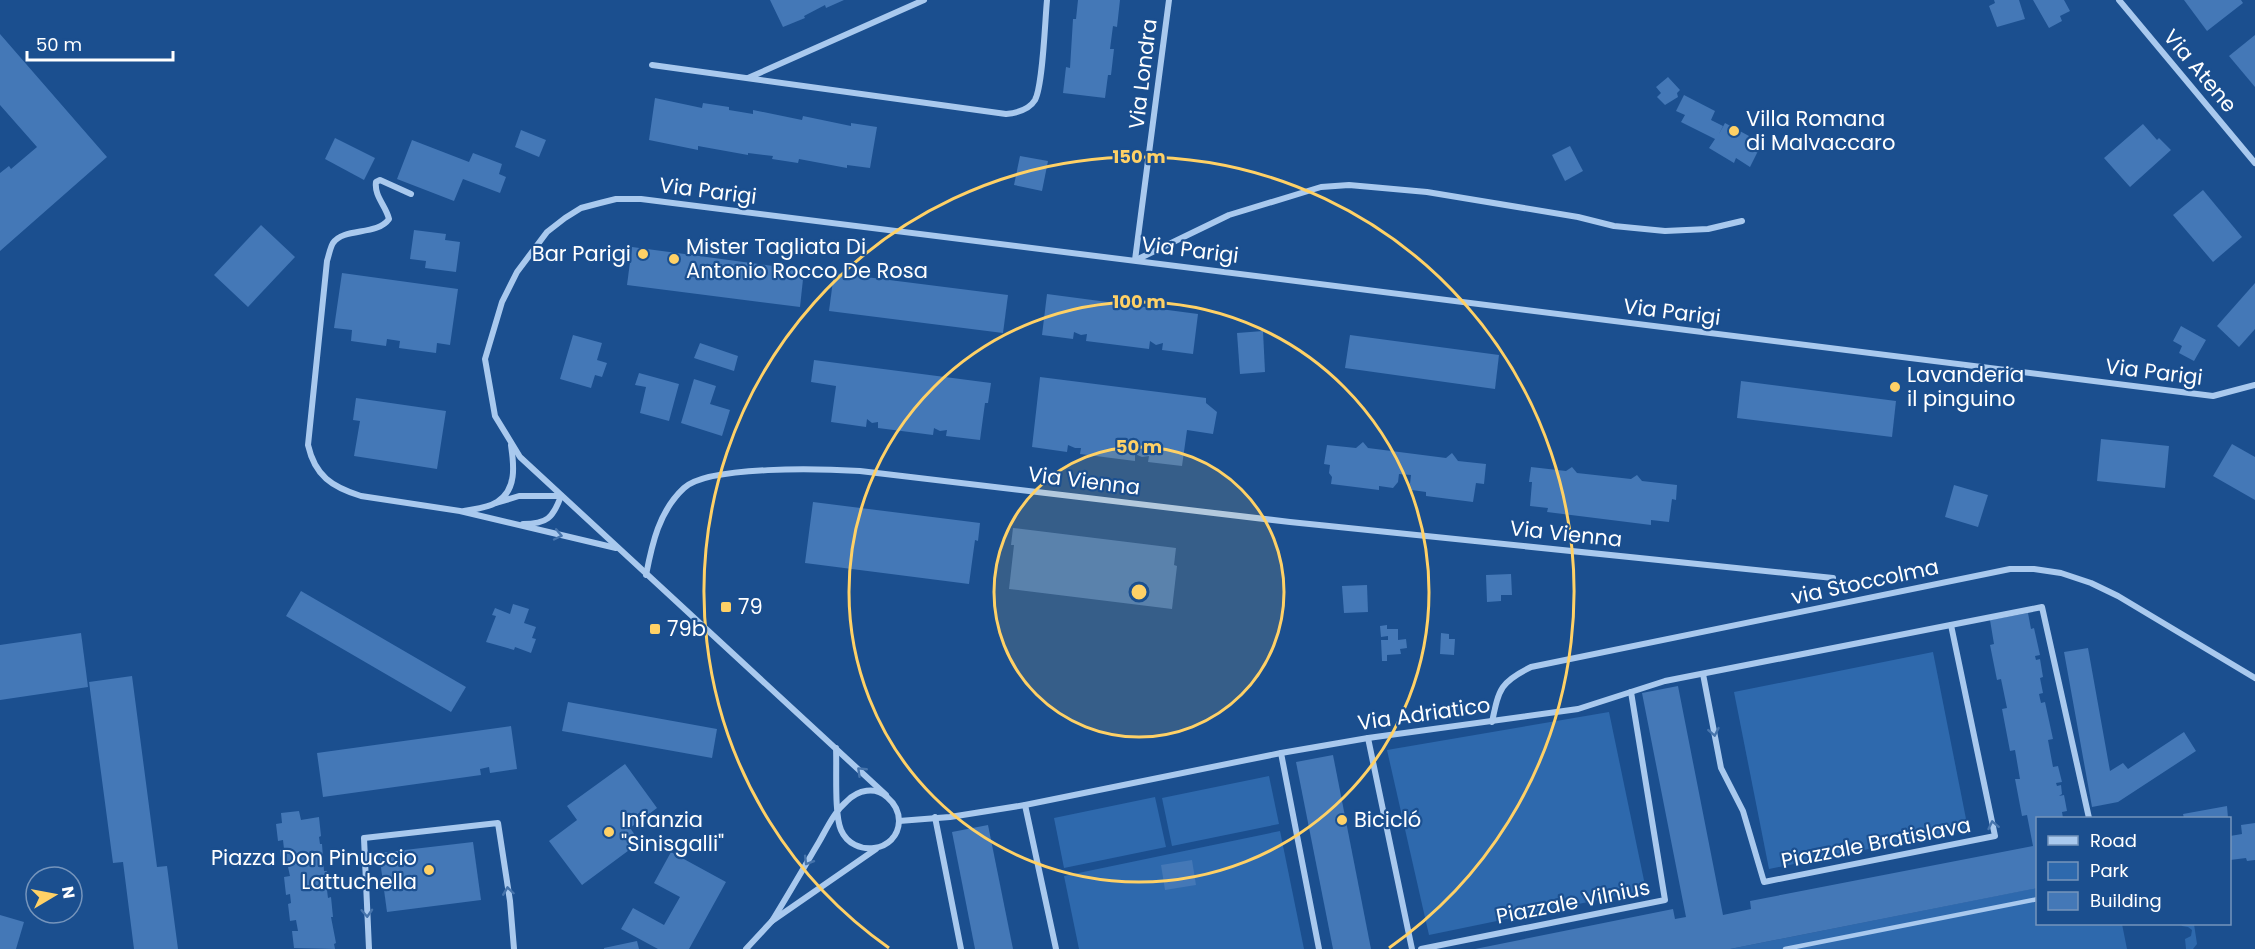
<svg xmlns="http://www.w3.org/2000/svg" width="2255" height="949" viewBox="0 0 2255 949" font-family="Poppins,sans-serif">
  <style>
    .green { fill: #2e69ad }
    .building { fill: #4478b7 }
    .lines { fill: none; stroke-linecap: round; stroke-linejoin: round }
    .service { stroke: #a9c9ee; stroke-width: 4.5 }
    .minor { stroke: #a9c9ee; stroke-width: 6 }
    .oneway { stroke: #4674ac }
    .ring { fill: none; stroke: #ffd166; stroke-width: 3 }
    .poi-dot { fill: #ffd166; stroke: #1b4f8f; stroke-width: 2 }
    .labels { text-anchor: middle; stroke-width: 4.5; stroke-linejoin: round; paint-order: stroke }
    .street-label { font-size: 21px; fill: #fff; stroke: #1b4f8f }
    .poi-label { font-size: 21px; fill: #fff; stroke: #1b4f8f; text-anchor: start }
    .centre { fill: #ffd166; stroke: #1b4f8f; stroke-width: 3 }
    .ring-label { font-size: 18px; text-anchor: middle; font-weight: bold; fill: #ffd166; stroke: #1b4f8f; stroke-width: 4.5; stroke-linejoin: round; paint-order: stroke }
  </style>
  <rect width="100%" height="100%" fill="#1b4f8f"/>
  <g class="green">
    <polygon points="1933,652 1968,829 1769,869 1734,692"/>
    <polygon points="1609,712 1646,890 1429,935 1387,750"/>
    <polygon points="1269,776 1279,824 1172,846 1162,798"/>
    <polygon points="1155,797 1166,847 1064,868 1054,818"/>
    <polygon points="1280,831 1304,949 1079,949 1064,876"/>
    <polygon points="2037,888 2038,924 2122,924 2127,949 1730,949"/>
    <polygon points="2181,924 2194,924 2197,944 2193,949 2186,949 2185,939 2191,936 2192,930 2188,927 2182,926"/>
  </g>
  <g class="building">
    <polygon points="770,0 844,0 826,8 825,5 804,16 805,18 783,27"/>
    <polygon points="1078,0 1120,0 1117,27 1113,26 1110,49 1114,49 1111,75 1108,75 1105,98 1063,93 1066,67 1070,68 1073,19 1076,19"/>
    <polygon points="1994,0 2019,0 2025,19 1997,27 1989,6 1995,3"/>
    <polygon points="2033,0 2064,0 2070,11 2060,16 2062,21 2049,28"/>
    <polygon points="2184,0 2241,0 2243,3 2207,31"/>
    <polygon points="0,34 107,157 0,251 0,173 9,166 11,169 37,147 0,105"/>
    <polygon points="2255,35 2255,87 2229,56"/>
    <polygon points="1668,77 1680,90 1677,93 1678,97 1665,105 1657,97 1661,93 1656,87"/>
    <polygon points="1684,95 1715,111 1711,120 1723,126 1719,134 1725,123 1749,136 1746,142 1759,149 1750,167 1736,158 1734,163 1709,148 1715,139 1681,122 1685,115 1676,111"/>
    <polygon points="655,98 702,108 703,103 729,107 729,110 753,114 753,110 802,120 803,116 851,126 851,123 877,127 870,168 847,165 847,168 799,159 798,163 772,159 773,156 748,153 748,155 698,146 698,150 649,140"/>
    <polygon points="2143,124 2157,140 2159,138 2171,150 2130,187 2104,158"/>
    <polygon points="521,130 546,140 539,157 515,147"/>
    <polygon points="335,138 375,158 364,180 325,159"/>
    <polygon points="412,140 469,162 473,153 502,164 499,174 506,177 500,193 463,179 454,201 397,179"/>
    <polygon points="1570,146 1583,171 1565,181 1552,155"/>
    <polygon points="1020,156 1048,161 1042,191 1014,185"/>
    <polygon points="2203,190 2242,237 2213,262 2173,215"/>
    <polygon points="261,225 295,257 248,307 214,275"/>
    <polygon points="414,230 446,234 445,240 460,242 456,272 425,268 426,261 410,259"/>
    <polygon points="632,247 804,270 800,307 627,285"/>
    <polygon points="342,273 458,289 450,345 437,343 436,353 399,348 400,341 387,339 386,346 351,341 352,330 334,328"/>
    <polygon points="834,273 1008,295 1003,333 829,311"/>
    <polygon points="2255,283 2255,329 2239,347 2217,326"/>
    <polygon points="1047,294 1198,314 1193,354 1162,350 1163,343 1156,345 1150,341 1149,349 1086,341 1087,334 1081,335 1074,332 1073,339 1042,335"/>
    <polygon points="2181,326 2206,340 2194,361 2179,353 2182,346 2173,341"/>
    <polygon points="1263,331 1265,372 1240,374 1237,333"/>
    <polygon points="573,335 602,343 597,360 607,363 602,377 595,375 591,388 560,379"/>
    <polygon points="1350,335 1499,355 1495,389 1345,368"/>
    <polygon points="700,343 738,356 734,371 694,358"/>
    <polygon points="814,360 991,383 988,403 985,403 980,440 946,436 947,430 940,431 934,428 933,435 878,428 878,422 872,423 867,419 866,427 831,422 836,386 811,382"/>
    <polygon points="639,373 679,384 669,421 640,413 646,387 635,385"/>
    <polygon points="1040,377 1206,398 1206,403 1217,412 1213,434 1187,430 1182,466 1148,462 1149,456 1142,457 1135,454 1135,461 1080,454 1081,448 1075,448 1068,445 1067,452 1032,447"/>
    <polygon points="694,379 716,386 710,404 730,410 722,436 681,423"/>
    <polygon points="1741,381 1896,401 1892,437 1737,418"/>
    <polygon points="356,398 446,411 437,469 354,456 360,421 353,420"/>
    <polygon points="2101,439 2169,446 2165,488 2097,481"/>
    <polygon points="1363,442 1368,448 1446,458 1452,453 1458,461 1486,464 1484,484 1476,483 1473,502 1426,496 1426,492 1412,490 1410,484 1411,475 1399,474 1398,482 1393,488 1379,486 1379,490 1331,484 1332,477 1329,473 1330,465 1324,464 1327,445 1356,448"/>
    <polygon points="2232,444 2255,457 2255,500 2213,476"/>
    <polygon points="1531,467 1566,471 1572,467 1577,473 1631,479 1637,475 1642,481 1677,485 1676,500 1672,499 1669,522 1651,520 1651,525 1547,512 1548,508 1530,506 1532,482 1529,482"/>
    <polygon points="1954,485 1988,495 1978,527 1945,517"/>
    <polygon points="813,502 980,523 978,541 975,540 969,584 805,563"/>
    <polygon points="1013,528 1176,548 1174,565 1177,566 1172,609 1009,589 1014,545 1011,545"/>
    <polygon points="1511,574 1512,595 1501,595 1501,601 1487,602 1486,575"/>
    <polygon points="1367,585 1368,612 1344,613 1342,586"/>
    <polygon points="301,591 466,687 451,712 286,616"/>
    <polygon points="513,604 529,609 524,623 536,627 532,638 536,639 531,653 515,647 514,650 486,642 496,616 492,615 495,608 510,614"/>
    <polygon points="2028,613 2031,629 2034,628 2040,655 2035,656 2036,660 2040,659 2043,677 2040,678 2043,693 2039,694 2041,703 2045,702 2053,739 2048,740 2053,767 2058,766 2062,782 2056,783 2057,786 2061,785 2062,794 2059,796 2064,795 2067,811 2062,812 2063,818 2038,818 2038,888 1730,949 1475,949 1673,909 1675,919 1686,917 1642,693 1678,686 1723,915 1751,909 1750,901 2033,846 2027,815 2022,816 2015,779 2020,779 2015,750 2010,751 2002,709 2007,708 2001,679 1997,680 1990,645 1994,644 1990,620"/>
    <polygon points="1387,625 1387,629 1398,629 1398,640 1406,639 1407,648 1400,649 1401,654 1387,655 1387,661 1382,661 1381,640 1388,640 1388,636 1381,637 1380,626"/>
    <polygon points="81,633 88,687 0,700 0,645"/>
    <polygon points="1441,633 1449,634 1449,639 1455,639 1454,655 1440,654"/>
    <polygon points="2088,648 2110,771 2123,763 2128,769 2184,732 2196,751 2118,802 2092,807 2064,652"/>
    <polygon points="132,676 157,867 167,866 178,949 134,949 123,862 113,863 89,682"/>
    <polygon points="568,702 717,729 712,758 562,731"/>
    <polygon points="511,726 517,769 490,773 489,767 480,769 481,775 323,797 317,753"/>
    <polygon points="1333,755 1371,949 1333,949 1296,762"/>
    <polygon points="625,764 657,808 630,828 640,842 582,885 549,841 577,820 567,806"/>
    <polygon points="2227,806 2228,818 2184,818 2183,814"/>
    <polygon points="299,811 301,820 319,817 321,836 319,837 320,844 322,844 324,871 327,871 329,889 327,890 328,898 331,897 333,917 331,917 336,943 334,944 335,949 294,948 292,931 298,931 296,920 290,921 288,904 291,903 290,894 286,895 284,877 290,876 288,867 282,867 280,850 284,849 283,840 278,841 276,824 282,823 281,813"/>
    <polygon points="2255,823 2255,860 2247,861 2246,858 2230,860 2230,836 2242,834 2241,825"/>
    <polygon points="988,825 1013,949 975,949 952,832"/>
    <polygon points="473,842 481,900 387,912 379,853"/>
    <polygon points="671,852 726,882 689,949 658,949 621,929 633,908 664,925 680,897 654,883"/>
    <polygon points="1192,860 1196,885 1165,890 1161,865"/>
    <polygon points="0,915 24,922 16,949 0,949"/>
    <polygon points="637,941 639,949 604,949 604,948"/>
  </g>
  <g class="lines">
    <polyline class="service" points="1785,949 2038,899"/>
    <g class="minor">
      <polyline points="2119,0 2255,163"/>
      <path d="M652,65L1006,114C1016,113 1029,110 1035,100C1043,85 1045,20 1047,0"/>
      <polyline points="748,78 924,0"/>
      <path d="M411,194L380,180L376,182C374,196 386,206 389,219C377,236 344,227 333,243C330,248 329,255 327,261L308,445C315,476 332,487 361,496L460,511L616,548"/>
      <polyline points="1135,260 1169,0"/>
      <polyline points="1136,260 1229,215 1321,187 1349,185 1427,192 1578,217 1614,226 1665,231 1708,229 1742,221"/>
      <path d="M496,503L519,496H561C553,518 547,524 523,524"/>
      <path d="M464,511C474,509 488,508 497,502C517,490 514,465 511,445"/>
      <path d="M646,575C652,544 659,511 684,488C709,465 824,469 860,471L1290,522L1833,578"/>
      <polyline points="1703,674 1721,768 1743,811 1764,882 1995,836 1951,625"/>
      <path d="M1492,722C1499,689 1500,682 1531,667L2010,569H2034L2061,573L2091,583L2118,596L2255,678"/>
      <polyline points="1368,738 1412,949"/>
      <polyline points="1281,753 1319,949"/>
      <polyline points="886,795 520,457 495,416 485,359 502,302 517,272 547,232 565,218 581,208 600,203 616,199 641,199 2213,396 2255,385"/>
      <polyline points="1025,805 1056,949"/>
      <polyline points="935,817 961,949"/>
      <polyline points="899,821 950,817 1025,805 1281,753 1368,738 1578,709 1665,681 2042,607 2089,818"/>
      <path d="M772,921C788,895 803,869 819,842C827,828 834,812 847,801C858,790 875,786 887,797C894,803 899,811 899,821C898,853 853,858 841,830C834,814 837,767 836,748"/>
      <polyline points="369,949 364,838 498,823 510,901 514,949"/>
      <polyline points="746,949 772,921 876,849"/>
      <polyline points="1421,949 1665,900 1631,692"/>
    </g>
  </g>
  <defs><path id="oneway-chevron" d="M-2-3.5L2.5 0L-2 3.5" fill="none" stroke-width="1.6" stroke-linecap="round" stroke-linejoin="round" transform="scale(1.5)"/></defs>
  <g class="oneway">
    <use href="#oneway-chevron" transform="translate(558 535) rotate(12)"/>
    <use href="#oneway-chevron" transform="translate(1714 732) rotate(79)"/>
    <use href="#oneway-chevron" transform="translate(861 771) rotate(-136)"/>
    <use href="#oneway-chevron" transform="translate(1993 825) rotate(-102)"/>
    <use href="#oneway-chevron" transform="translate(808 861) rotate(121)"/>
    <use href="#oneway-chevron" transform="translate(508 891) rotate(-98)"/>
    <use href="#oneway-chevron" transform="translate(367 913) rotate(87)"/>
  </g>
  <circle cx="1139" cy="592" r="145" fill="#ffd166" fill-opacity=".12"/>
  <g class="ring">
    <circle cx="1139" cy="592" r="145"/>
    <circle cx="1139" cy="592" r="290"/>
    <path d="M889 948A435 435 0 1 1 1389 948"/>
  </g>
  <g class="poi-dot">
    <circle cx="1734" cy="131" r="6"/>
    <circle cx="643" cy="254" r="6"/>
    <circle cx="674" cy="259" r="6"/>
    <circle cx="1895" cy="387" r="6"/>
    <rect x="720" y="601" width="12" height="12" rx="3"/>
    <rect x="649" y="623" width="12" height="12" rx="3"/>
    <circle cx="1342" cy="820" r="6"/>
    <circle cx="609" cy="832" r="6"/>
    <circle cx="429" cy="870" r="6"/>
  </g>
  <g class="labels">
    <g class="street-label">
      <text transform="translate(2200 71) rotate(50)" y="7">Via Atene</text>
      <text transform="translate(1143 74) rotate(-83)" y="7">Via Londra</text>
      <text transform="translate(708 191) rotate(7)" y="7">Via Parigi</text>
      <text transform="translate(1190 250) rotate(7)" y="7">Via Parigi</text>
      <text transform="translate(1672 312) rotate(7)" y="7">Via Parigi</text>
      <text transform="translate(2154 372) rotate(7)" y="7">Via Parigi</text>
      <text transform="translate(1084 481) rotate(7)" y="7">Via Vienna</text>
      <text transform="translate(1566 534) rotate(6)" y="7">Via Vienna</text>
      <text transform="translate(1865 582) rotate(-12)" y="7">via Stoccolma</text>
      <text transform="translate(1424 714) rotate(-8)" y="7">Via Adriatico</text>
      <text transform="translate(1876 843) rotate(-11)" y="7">Piazzale Bratislava</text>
      <text transform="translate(1573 902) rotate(-11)" y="7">Piazzale Vilnius</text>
    </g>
    <g class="poi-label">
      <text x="1746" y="126">Villa Romana<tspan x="1746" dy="24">di Malvaccaro</tspan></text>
      <text x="686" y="254">Mister Tagliata Di<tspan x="686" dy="24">Antonio Rocco De Rosa</tspan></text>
      <text x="631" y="261" text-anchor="end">Bar Parigi</text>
      <text x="1907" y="382">Lavanderia<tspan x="1907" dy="24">il pinguino</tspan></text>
      <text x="738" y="614">79</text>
      <text x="667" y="636">79b</text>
      <text x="621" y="827">Infanzia<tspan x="621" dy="24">"Sinisgalli"</tspan></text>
      <text x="1354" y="827">Bicicló</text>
      <text x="417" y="865" text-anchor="end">Piazza Don Pinuccio<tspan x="417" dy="24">Lattuchella</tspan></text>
    </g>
  </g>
  <circle cx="1139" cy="592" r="9" class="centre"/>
  <g class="ring-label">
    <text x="1139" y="163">150 m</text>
    <text x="1139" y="308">100 m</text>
    <text x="1139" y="453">50 m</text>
  </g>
  <rect x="2036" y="817" width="195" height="108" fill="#1b4f8f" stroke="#7695bc" stroke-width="1.5"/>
  <rect x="2048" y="836" width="30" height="9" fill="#a9c9ee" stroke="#7695bc" stroke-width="1.5"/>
  <text x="2090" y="847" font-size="18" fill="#ffffff">Road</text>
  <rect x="2048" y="862" width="30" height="18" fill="#2e69ad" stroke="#7695bc" stroke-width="1.5"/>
  <text x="2090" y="877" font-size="18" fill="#ffffff">Park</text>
  <rect x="2048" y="892" width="30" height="18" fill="#4478b7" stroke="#7695bc" stroke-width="1.5"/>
  <text x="2090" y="907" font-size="18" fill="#ffffff">Building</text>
  <g transform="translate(54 895) rotate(80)"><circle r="28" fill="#1b4f8f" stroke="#7695bc" stroke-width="1.5"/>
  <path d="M0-4.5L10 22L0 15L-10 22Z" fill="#ffd166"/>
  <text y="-9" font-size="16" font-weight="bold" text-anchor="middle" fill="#ffffff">N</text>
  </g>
  <path d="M27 51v9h146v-9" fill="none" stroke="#ffffff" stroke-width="3"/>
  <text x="36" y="51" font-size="18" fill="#ffffff" stroke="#1b4f8f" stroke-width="4.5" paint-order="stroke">50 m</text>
</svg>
